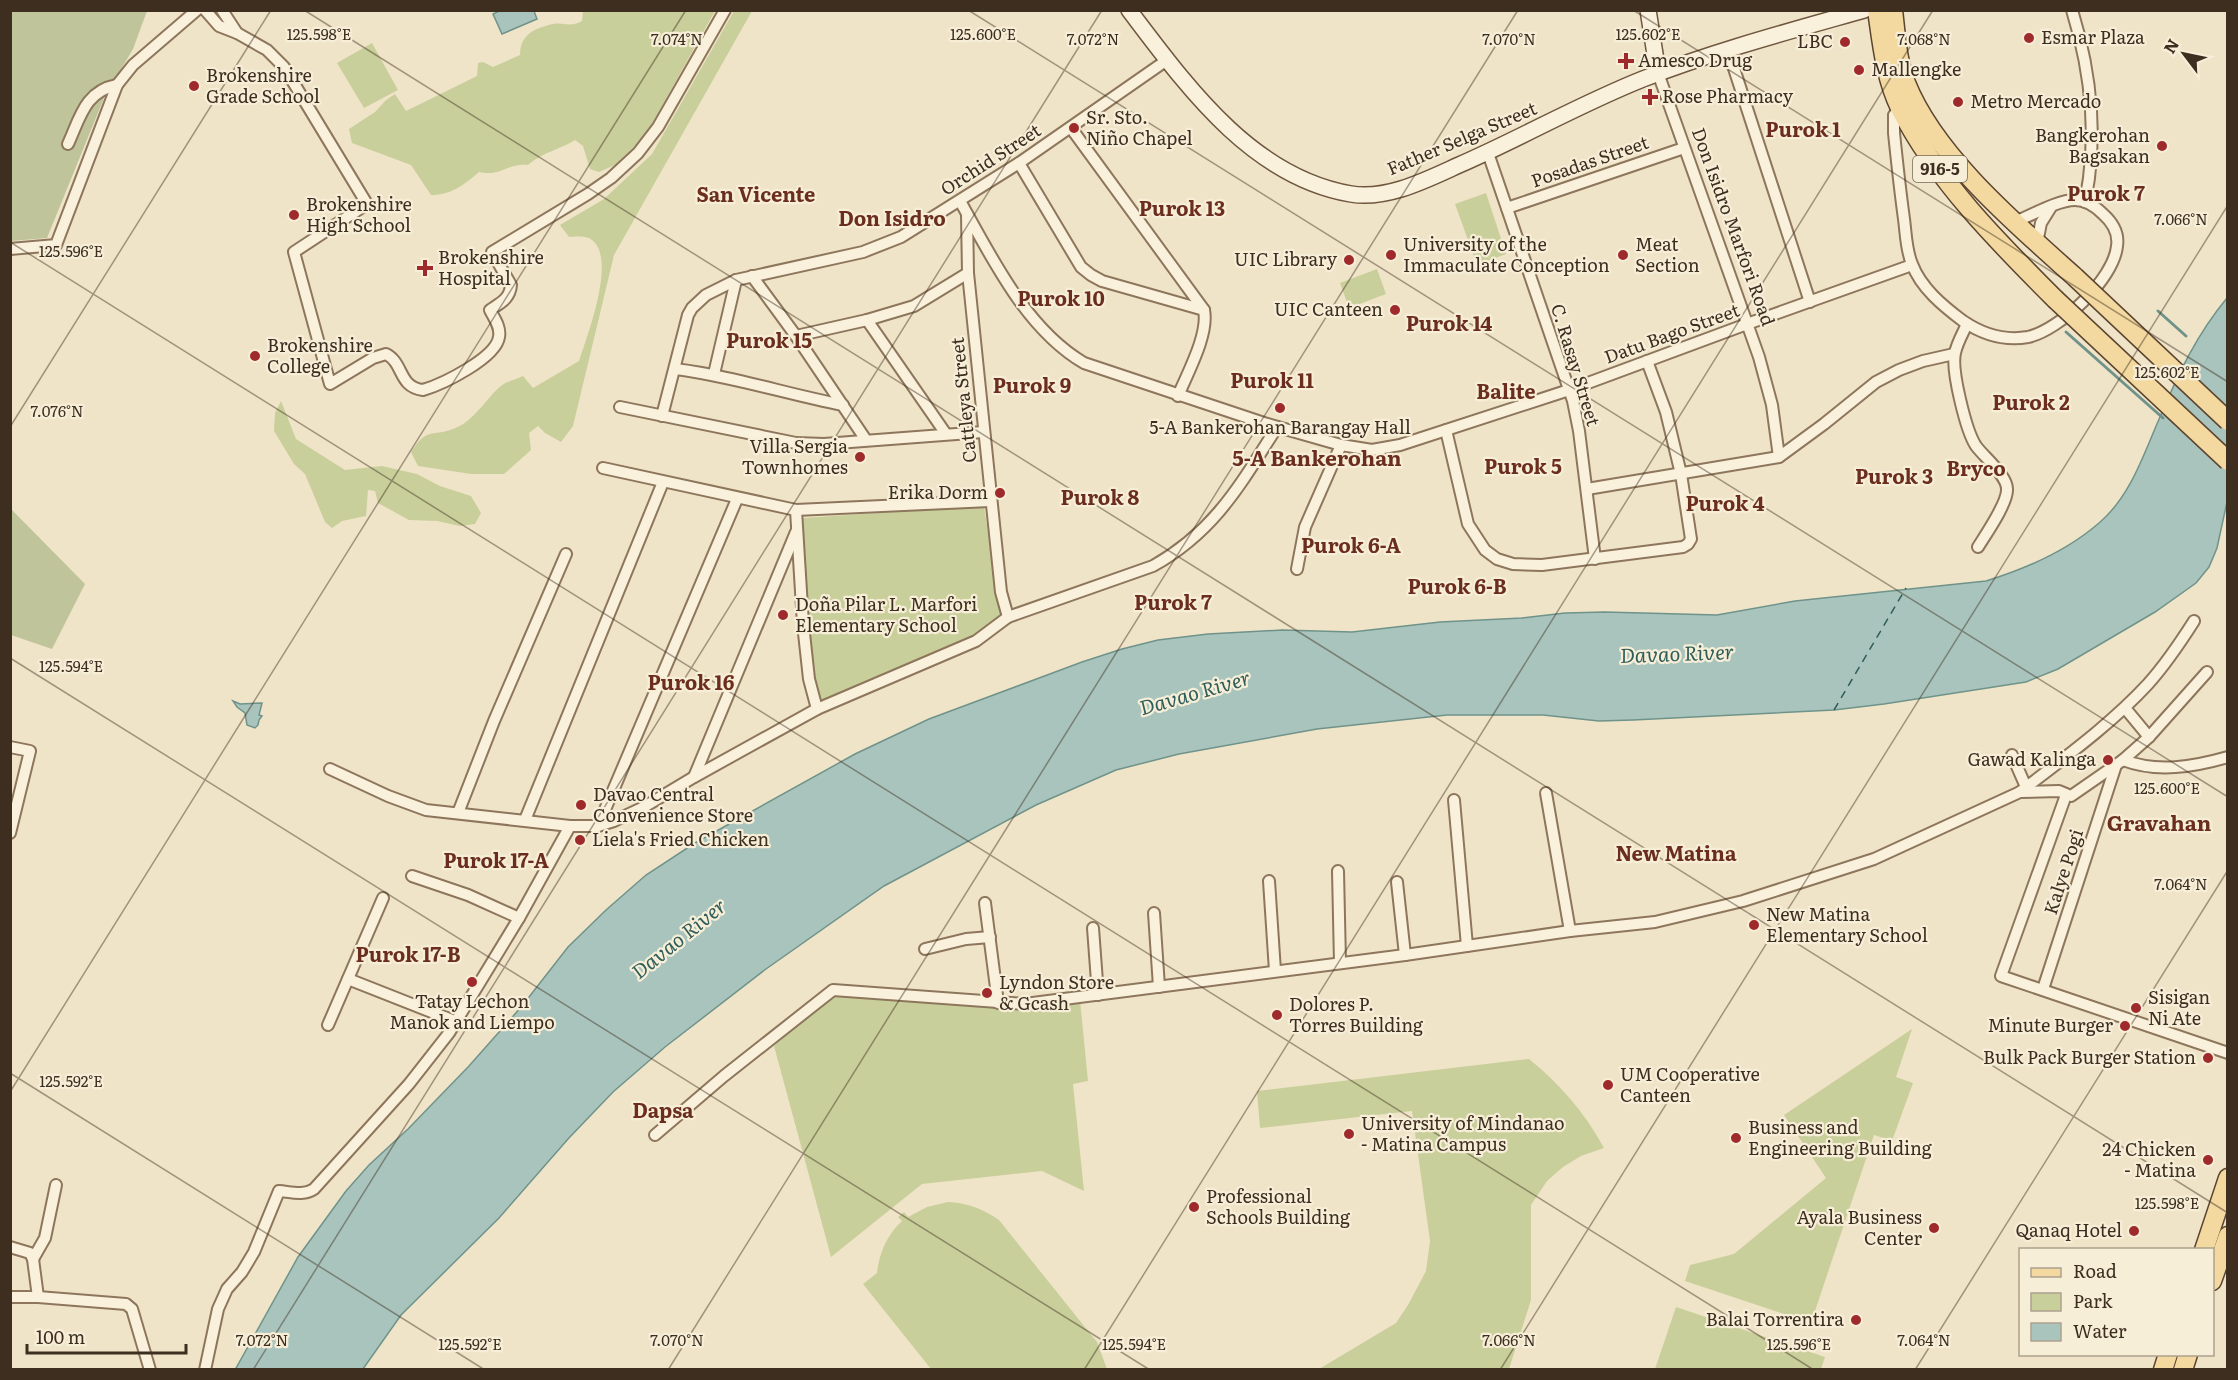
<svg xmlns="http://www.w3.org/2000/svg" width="2238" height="1380" viewBox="0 0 2238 1380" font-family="Literata,serif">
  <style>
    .green { fill: #c9cf9b }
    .cemetery { fill: #bfc49a }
    .water { fill: #a9c4bc; stroke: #6f938a; stroke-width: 1.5 }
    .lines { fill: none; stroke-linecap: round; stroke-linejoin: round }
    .stream { stroke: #6f938a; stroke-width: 3 }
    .ferry { stroke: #2f5d5a; stroke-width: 1.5; stroke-dasharray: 8 6; stroke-linecap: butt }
    .street-casing { stroke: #8d765c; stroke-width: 14 }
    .secondary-casing { stroke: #6f573f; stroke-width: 18 }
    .primary-casing { stroke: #5b4430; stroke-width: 21 }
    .street { stroke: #faf1dc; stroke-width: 10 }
    .secondary { stroke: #faf1dc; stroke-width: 15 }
    .primary { stroke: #f3d9a0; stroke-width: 18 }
    .primary-bridge-casing { stroke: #5b4430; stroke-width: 21; stroke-linecap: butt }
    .primary-bridge { stroke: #f3d9a0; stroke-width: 18 }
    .ticks { fill: none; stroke: #3d2e20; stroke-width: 1.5; stroke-opacity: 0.45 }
    .poi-dot { fill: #9e2a2b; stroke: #f7eed8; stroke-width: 2 }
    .labels { text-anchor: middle; stroke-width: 4.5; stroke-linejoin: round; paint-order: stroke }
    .shield { fill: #f7eed8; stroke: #756857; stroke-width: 1.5 }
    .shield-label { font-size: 16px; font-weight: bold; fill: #3d2e20 }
    .poi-label { font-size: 18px; fill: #3d2e20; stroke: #f7eed8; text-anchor: start }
    .street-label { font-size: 18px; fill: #3d2e20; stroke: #f7eed8 }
    .neighbourhood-label { font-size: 20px; font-weight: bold; fill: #6b2e1e; stroke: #f7eed8 }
    .water-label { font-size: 20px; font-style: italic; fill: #2f5d5a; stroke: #f7eed8 }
    .quarter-label { font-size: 21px; font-weight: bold; fill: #6b2e1e; stroke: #f7eed8 }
    .ticks-label { font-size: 15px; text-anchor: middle; fill: #3d2e20; stroke: #f7eed8; stroke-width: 4.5; stroke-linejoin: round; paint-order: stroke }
  </style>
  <rect width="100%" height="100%" fill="#f0e4c8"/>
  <g class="green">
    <path d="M583,11H715L645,136L615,165L599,172L590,169L583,146L575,140C557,151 545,151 528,165C506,163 501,177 479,172C464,185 451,195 431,195L411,165L352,143L349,129L375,112L386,100L395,94L406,111L477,76L478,63L483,62L493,67L520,55C520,35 534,28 553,24C565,22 569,28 582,21Z"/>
    <path d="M734,11H752L614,255L573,426L561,442L545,433L538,426L529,433L531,450L504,474H471L418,466L411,452C427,427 431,437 453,429C475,421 485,399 502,385C508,381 517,379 523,376L533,388L579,361C587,336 617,259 592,240C586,235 576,237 569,237L560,225L604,199L652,154Z"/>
    <polygon points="372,43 398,90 364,108 337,63"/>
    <polygon points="1486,193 1506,254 1477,265 1455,204"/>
    <polygon points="1377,269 1386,294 1349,308 1340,283"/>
    <polygon points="281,401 296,439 345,470 382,466 417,474 440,486 471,496 481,513 475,524 460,526 437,521 409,520 378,503 375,491 368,490 366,516 342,521 332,528 325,522 305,474 294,464 274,431 275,413"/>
    <polygon points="984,506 1001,616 977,635 821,703 812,676 803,518"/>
    <polygon points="833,994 1027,1010 1080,1000 1088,1081 1073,1084 1084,1191 1042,1171 922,1184 831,1257 774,1046"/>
    <polygon points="1912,1029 1896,1077 1913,1083 1892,1141 1874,1135 1811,1323 1685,1281 1690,1265 1734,1254 1826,1178 1784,1115"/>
    <path d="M1529,1059C1560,1084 1585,1113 1604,1148L1581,1156L1563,1167L1547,1181L1531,1205V1300L1509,1369H1319L1396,1323L1408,1305L1426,1271L1430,1241L1412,1111L1260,1128L1257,1091Z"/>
    <path d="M948,1202C968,1203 983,1209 999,1220L1097,1342L1107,1369H931L863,1284L877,1273C879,1253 887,1235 902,1221L898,1217L904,1212L908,1217L927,1207Z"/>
    <polygon points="1676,1307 1825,1357 1821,1369 1655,1369"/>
  </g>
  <g class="cemetery">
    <polygon points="11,11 147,11 133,49 104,98 47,238 11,241"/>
    <polygon points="11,509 85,584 52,649 11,635"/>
  </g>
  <g class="water">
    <polygon points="501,10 534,11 537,19 502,34 493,14"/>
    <path d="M2227,298V502L2217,548L2209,567L2196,583L2155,612L2058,669L2026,682L1884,704L1834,710L1633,720L1599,721L1543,715H1447L1317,729L1179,754L1116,770L1036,805L884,886L766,969L665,1047L613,1092L568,1139L499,1218L401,1315L363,1369L235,1370L298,1257L346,1191L369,1165L408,1129L469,1066L522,1006L568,947L606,910L646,875L695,843L855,754L929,719L1082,662L1122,649L1158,640L1208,634L1282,630L1352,632L1440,622L1522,618L1565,613L1605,612L1717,615L1795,601L1986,581C2025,569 2068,550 2099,523C2131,496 2144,453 2160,417C2178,374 2197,334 2227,298Z"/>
    <polygon points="233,701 240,704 262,703 259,715 262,716 259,720 258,725 255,728 247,725 245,713 237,707"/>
  </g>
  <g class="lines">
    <g class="stream">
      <polyline points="2158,311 2186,336"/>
      <polyline points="2066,332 2163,418"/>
    </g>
    <polyline class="ferry" points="1834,710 1906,588"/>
    <g class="street-casing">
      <g id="street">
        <path d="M205,10L219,26L237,33L267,50L284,67L367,204L294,252L330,384L373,358L386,354C404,363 398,387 423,390C443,384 496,358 499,337C501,327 494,318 490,310C500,303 510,299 511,285L492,252L588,194L611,178L638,153L658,127L725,10"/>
        <polyline points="222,10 237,33"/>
        <path d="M2072,10C2091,72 2098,139 2085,202"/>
        <polyline points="1728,50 1810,302"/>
        <polyline points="1658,73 1759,357 1772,405 1779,457"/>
        <path d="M1900,108L1894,115V133C1897,162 1900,190 1904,219C1906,234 1906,250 1912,264C1921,288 1943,306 1963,321C1982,334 2005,341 2028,337C2060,330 2114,279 2117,246C2119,233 2112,222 2103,214C2096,207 2086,200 2075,200C2058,200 2032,215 2015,222"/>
        <path d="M1071,128L1204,310C1209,334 1188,372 1178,396"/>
        <path d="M68,144C80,118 85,91 117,85"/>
        <polyline points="1488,153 1573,401 1579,431 1595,559"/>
        <polyline points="1019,163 1081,267 1091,275 1102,281 1204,310"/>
        <path d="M960,201C992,258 1026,329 1084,363L1264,423L1341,445L1372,450L1400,445L1569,390L1747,324L1912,265"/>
        <polyline points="1507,208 1684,148"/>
        <polyline points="967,215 968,273 1001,592 1008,617"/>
        <polyline points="2037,243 2041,223 2051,207"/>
        <polyline points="10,249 56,245 117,85 133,65 197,10"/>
        <polyline points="752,276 796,336 866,440"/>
        <polyline points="867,320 946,434"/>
        <path d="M1967,324C1963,333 1957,343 1955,353C1951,370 1966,431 1976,446C1984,457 2008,476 2007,490C2007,504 1986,534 1978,547"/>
        <polyline points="796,336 867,320 914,306 968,273"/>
        <path d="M675,369C732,376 786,394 843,405"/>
        <polyline points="714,374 736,280"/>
        <polyline points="620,407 796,443 824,444 983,432"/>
        <polyline points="662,416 688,315 692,308 706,295 736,280 863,252 901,237 1019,163 1167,60"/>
        <polyline points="1446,430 1468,524 1485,550 1497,559 1513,564 1542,565 1683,547 1688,544 1691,539 1681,474 1666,412 1647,361"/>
        <polyline points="603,468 796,510 990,501"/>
        <polyline points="1587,489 1779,457 1824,424 1876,382 1899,370 1923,361 1954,354"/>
        <polyline points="796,510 803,624 809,679 817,709"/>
        <polyline points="1297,569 1305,527 1341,445"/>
        <polyline points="2125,708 2149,737"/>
        <polyline points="10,747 30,751 10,833"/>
        <polyline points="2012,755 2026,787"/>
        <path d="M2123,760C2157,773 2193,767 2228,757"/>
        <path d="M330,769L388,796L426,810L570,826H598L614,821L644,807L694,777L817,709L976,641L1008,617L1153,566C1215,531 1240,485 1277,427"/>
        <polyline points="694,777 796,532"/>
        <path d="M2020,792C2064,758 2110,725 2148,684C2165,665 2180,643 2194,621"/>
        <polyline points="1546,793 1570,931"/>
        <polyline points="2066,795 2001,976 2228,1053"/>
        <polyline points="1454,800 1467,946"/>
        <polyline points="458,813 494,721 566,554"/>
        <polyline points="525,820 663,482"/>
        <polyline points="598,826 737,499"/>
        <polyline points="1338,871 1340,963"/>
        <polyline points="412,876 468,895 519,918"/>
        <polyline points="1269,881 1275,971"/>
        <polyline points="1397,882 1405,955"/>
        <polyline points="985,903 998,1003"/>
        <polyline points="1154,913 1159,987"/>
        <polyline points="1093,928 1098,995"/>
        <polyline points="925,949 966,939 990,937"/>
        <polyline points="348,979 457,1022"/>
        <polyline points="2043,989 2116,765"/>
        <polyline points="328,1025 383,898"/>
        <polyline points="655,1135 724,1076 833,990 1025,1004 1405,955 1570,931 1655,922 1743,901 1874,859 2020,792 2059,791 2071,796 2123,760 2149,737 2207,672"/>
        <polyline points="10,1247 30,1253 33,1259 38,1297"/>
        <polyline points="33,1259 45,1238 56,1185"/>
        <polyline points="10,1297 38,1297 126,1304 132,1309 150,1370"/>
        <path d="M205,1370L218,1309L227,1289L242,1272L254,1252L279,1191C291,1192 304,1196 314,1189L409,1084L449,1033L519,918L570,826"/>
      </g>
    </g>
    <g class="secondary-casing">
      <g id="secondary">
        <path d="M1129,10C1186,85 1251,177 1351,194C1387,200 1426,180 1459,165C1521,138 1580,104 1643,79C1715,51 1790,31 1864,10"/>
        <polyline points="1648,10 1658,73"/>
      </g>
    </g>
    <g class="primary-casing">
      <g id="primary">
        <path d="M1877,10C1882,44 1885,77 1900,108C1936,180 1999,243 2055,299"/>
        <path d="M1893,10C1896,35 1897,60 1906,83C1935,156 2017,225 2075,277"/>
        <polyline points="2204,1250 2228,1178"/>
        <polyline points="2212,1281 2228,1236"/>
        <polyline points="2163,1370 2168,1354"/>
        <polyline points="2183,1370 2188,1354"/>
      </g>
    </g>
    <use href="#street" class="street"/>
    <use href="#secondary" class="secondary"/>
    <use href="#primary" class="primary"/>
    <g class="primary-bridge-casing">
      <g id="primary-bridge">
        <polyline points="2075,277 2228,421"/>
        <polyline points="2055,299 2228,461"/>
      </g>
    </g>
    <use href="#primary-bridge" class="primary-bridge"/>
  </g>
  <path class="ticks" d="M304,10L2228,1213M968,10L2228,797M1633,10L2228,382M10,242L1814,1370M10,427L271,10M10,658L1150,1370M10,1073L485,1370M10,1092L686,10M253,1370L1102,10M668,1370L1518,10M1084,1370L1933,10M1500,1370L2228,205M1915,1370L2228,870"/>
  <g class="poi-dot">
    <circle cx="2029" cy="38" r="6"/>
    <circle cx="1845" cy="42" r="6"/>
    <path d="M1623 52h6v6h6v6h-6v6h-6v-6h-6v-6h6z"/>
    <circle cx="1859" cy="70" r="6"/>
    <circle cx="194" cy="86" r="6"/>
    <path d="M1647 88h6v6h6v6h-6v6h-6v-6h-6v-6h6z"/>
    <circle cx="1958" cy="102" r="6"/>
    <circle cx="1074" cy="128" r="6"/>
    <circle cx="2162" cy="146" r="6"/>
    <circle cx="294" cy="215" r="6"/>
    <circle cx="1391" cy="255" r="6"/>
    <circle cx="1623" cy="255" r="6"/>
    <circle cx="1349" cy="260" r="6"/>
    <path d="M422 259h6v6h6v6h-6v6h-6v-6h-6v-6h6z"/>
    <circle cx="1395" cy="310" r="6"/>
    <circle cx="255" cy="356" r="6"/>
    <circle cx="1280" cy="408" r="6"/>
    <circle cx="860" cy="457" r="6"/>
    <circle cx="1000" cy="493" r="6"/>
    <circle cx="783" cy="615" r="6"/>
    <circle cx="2108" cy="760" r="6"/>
    <circle cx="581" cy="805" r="6"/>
    <circle cx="580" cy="840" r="6"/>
    <circle cx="1754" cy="925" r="6"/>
    <circle cx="472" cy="982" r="6"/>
    <circle cx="987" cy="993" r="6"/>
    <circle cx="2136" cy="1008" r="6"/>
    <circle cx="1277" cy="1015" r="6"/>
    <circle cx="2125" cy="1026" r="6"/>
    <circle cx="2208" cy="1058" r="6"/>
    <circle cx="1608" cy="1085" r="6"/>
    <circle cx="1349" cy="1134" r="6"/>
    <circle cx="1736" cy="1138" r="6"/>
    <circle cx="2208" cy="1160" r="6"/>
    <circle cx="1194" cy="1207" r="6"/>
    <circle cx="1934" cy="1228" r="6"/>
    <circle cx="2134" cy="1231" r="6"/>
    <circle cx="1856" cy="1320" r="6"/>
  </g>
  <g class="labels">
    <rect class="shield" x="1913" y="156" width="54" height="26" rx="4.5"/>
    <g class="shield-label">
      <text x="1940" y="175">916-5</text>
    </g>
    <g class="poi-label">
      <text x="2041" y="44">Esmar Plaza</text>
      <text x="1833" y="48" text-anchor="end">LBC</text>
      <text x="1638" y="67">Amesco Drug</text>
      <text x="1871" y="76">Mallengke</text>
      <text x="206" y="82">Brokenshire<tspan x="206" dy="21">Grade School</tspan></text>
      <text x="1662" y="103">Rose Pharmacy</text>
      <text x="1970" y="108">Metro Mercado</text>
      <text x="1086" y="124">Sr. Sto.<tspan x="1086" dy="21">Niño Chapel</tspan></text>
      <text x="2150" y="142" text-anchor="end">Bangkerohan<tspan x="2150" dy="21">Bagsakan</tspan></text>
      <text x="306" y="211">Brokenshire<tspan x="306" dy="21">High School</tspan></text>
      <text x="1403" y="251">University of the<tspan x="1403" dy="21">Immaculate Conception</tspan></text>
      <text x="1635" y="251">Meat<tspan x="1635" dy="21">Section</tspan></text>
      <text x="438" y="264">Brokenshire<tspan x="438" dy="21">Hospital</tspan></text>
      <text x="1337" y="266" text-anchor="end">UIC Library</text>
      <text x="1383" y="316" text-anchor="end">UIC Canteen</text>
      <text x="267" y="352">Brokenshire<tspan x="267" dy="21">College</tspan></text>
      <text x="1280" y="434" text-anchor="middle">5-A Bankerohan Barangay Hall</text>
      <text x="848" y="453" text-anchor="end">Villa Sergia<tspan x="848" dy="21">Townhomes</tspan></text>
      <text x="988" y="499" text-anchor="end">Erika Dorm</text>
      <text x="795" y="611">Doña Pilar L. Marfori<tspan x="795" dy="21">Elementary School</tspan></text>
      <text x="2096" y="766" text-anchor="end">Gawad Kalinga</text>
      <text x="593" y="801">Davao Central<tspan x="593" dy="21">Convenience Store</tspan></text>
      <text x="592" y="846">Liela's Fried Chicken</text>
      <text x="1766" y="921">New Matina<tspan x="1766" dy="21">Elementary School</tspan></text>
      <text x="999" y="989">Lyndon Store<tspan x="999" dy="21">&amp; Gcash</tspan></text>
      <text x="2148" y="1004">Sisigan<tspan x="2148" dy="21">Ni Ate</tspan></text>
      <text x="472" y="1008" text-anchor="middle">Tatay Lechon<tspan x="472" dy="21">Manok and Liempo</tspan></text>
      <text x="1289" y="1011">Dolores P.<tspan x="1289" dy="21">Torres Building</tspan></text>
      <text x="2113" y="1032" text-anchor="end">Minute Burger</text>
      <text x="2196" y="1064" text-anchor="end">Bulk Pack Burger Station</text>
      <text x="1620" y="1081">UM Cooperative<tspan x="1620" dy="21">Canteen</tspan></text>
      <text x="1361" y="1130">University of Mindanao<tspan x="1361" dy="21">- Matina Campus</tspan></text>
      <text x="1748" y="1134">Business and<tspan x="1748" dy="21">Engineering Building</tspan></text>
      <text x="2196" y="1156" text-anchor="end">24 Chicken<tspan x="2196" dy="21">- Matina</tspan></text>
      <text x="1206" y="1203">Professional<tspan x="1206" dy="21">Schools Building</tspan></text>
      <text x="1922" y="1224" text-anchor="end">Ayala Business<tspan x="1922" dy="21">Center</tspan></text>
      <text x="2122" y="1237" text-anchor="end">Qanaq Hotel</text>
      <text x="1844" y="1326" text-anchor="end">Balai Torrentira</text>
    </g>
    <g class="street-label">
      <text transform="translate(1462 139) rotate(-23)" y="6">Father Selga Street</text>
      <text transform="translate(991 160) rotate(-33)" y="6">Orchid Street</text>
      <text transform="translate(1590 162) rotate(-19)" y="6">Posadas Street</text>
      <text transform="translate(1733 227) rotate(70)" y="6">Don Isidro Marfori Road</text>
      <text transform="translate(1672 334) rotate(-20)" y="6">Datu Bago Street</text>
      <text transform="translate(1575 365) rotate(73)" y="6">C. Rasay Street</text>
      <text transform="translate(964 400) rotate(-96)" y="6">Cattleya Street</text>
      <text transform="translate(2064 872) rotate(-72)" y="6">Kalye Pogi</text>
    </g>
    <g class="neighbourhood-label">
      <text x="1803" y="137">Purok 1</text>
      <text x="2106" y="201">Purok 7</text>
      <text x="756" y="202">San Vicente</text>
      <text x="1182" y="216">Purok 13</text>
      <text x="892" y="226">Don Isidro</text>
      <text x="1061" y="306">Purok 10</text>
      <text x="1449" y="331">Purok 14</text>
      <text x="769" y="348">Purok 15</text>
      <text x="1272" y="388">Purok 11</text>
      <text x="1032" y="393">Purok 9</text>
      <text x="1506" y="399">Balite</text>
      <text x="2031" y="410">Purok 2</text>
      <text x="1523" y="474">Purok 5</text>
      <text x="1976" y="476">Bryco</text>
      <text x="1894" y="484">Purok 3</text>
      <text x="1100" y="505">Purok 8</text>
      <text x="1725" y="511">Purok 4</text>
      <text x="1351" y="553">Purok 6-A</text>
      <text x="1457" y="594">Purok 6-B</text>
      <text x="1173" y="610">Purok 7</text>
      <text x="691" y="690">Purok 16</text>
      <text x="1676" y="861">New Matina</text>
      <text x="496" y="868">Purok 17-A</text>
      <text x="408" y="962">Purok 17-B</text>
      <text x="663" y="1118">Dapsa</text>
    </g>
    <g class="water-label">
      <text transform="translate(1677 654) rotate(-2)" y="7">Davao River</text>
      <text transform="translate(1195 693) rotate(-16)" y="7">Davao River</text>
      <text transform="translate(679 939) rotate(-39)" y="7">Davao River</text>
    </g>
    <g class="quarter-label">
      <text x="1317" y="466">5-A Bankerohan</text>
      <text x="2159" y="831">Gravahan</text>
    </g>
  </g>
  <g class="ticks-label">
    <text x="319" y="40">125.598°E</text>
    <text x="983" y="40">125.600°E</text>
    <text x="1648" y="40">125.602°E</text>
    <text x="677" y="45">7.074°N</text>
    <text x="1093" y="45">7.072°N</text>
    <text x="1509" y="45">7.070°N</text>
    <text x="1924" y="45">7.068°N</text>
    <text x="2181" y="225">7.066°N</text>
    <text x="71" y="257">125.596°E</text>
    <text x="2167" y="378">125.602°E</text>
    <text x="57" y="417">7.076°N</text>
    <text x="71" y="672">125.594°E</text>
    <text x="2167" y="794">125.600°E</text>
    <text x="2181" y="890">7.064°N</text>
    <text x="71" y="1087">125.592°E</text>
    <text x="2167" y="1209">125.598°E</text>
    <text x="262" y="1346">7.072°N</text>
    <text x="677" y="1346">7.070°N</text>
    <text x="1509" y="1346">7.066°N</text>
    <text x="1924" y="1346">7.064°N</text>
    <text x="470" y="1350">125.592°E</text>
    <text x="1134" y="1350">125.594°E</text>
    <text x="1799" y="1350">125.596°E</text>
  </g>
  <rect width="2238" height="1380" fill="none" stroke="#3d2e20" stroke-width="24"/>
  <rect x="2019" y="1248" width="195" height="108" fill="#f7eed8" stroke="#ada18e" stroke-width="1.5"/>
  <rect x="2031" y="1268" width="30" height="9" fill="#f3d9a0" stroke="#ada18e" stroke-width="1.5"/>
  <text x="2073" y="1278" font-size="18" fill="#3d2e20">Road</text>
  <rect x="2031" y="1293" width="30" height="18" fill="#c9cf9b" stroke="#ada18e" stroke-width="1.5"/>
  <text x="2073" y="1308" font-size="18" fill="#3d2e20">Park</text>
  <rect x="2031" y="1323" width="30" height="18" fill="#a9c4bc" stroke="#ada18e" stroke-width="1.5"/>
  <text x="2073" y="1338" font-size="18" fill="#3d2e20">Water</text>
  <g transform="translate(2184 54) rotate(302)" stroke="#f7eed8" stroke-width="4.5" paint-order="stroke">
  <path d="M0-4.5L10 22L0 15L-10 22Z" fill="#3d2e20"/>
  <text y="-9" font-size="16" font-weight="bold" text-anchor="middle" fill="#3d2e20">N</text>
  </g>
  <path d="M27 1344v9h159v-9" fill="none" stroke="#3d2e20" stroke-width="3"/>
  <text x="36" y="1344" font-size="18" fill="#3d2e20" stroke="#f7eed8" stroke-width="4.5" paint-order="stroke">100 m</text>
</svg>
